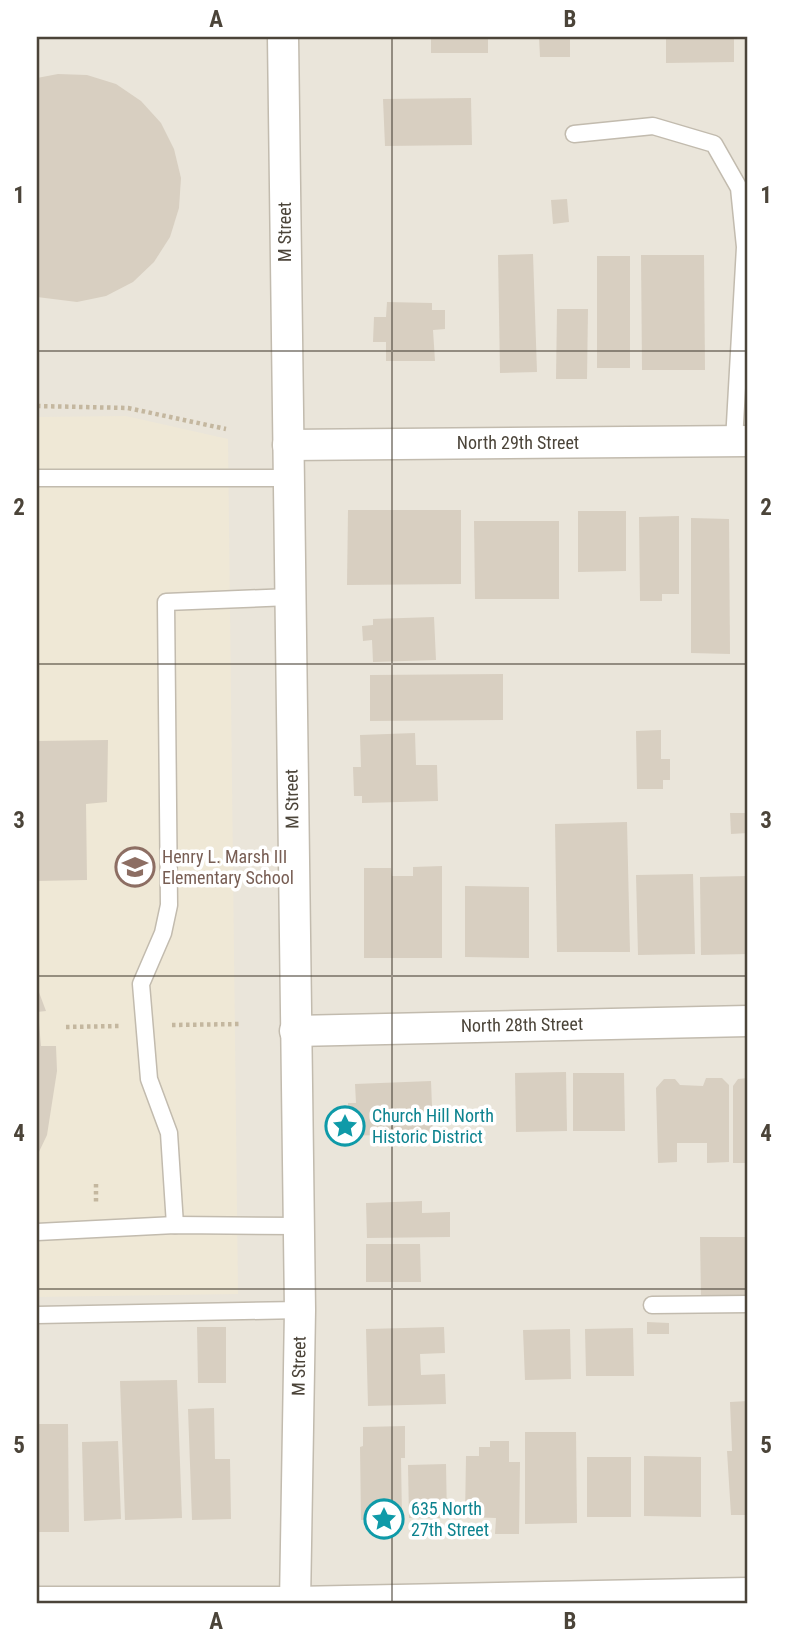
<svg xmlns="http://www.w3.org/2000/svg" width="785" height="1640" viewBox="0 0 785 1640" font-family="'Roboto Condensed',sans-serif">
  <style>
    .residential { fill: #eae5da }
    .education { fill: #efe8d6 }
    .building { fill: #d8cfc1 }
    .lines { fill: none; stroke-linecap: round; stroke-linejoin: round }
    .service-casing { stroke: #c2bbae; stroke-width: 19 }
    .minor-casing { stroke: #c2bbae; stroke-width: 33 }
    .path { stroke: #c4b79f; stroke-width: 4.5; stroke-dasharray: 3.5 3.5; stroke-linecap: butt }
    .service { stroke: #fff; stroke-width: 16 }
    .minor { stroke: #fff; stroke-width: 30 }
    .grid { fill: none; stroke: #4b4439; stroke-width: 2; stroke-opacity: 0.55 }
    .labels { text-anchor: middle; stroke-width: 7; stroke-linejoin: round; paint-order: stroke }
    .street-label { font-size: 18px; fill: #4b4439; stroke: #fff }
    .education-label { font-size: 18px; fill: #785e54; stroke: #fff; text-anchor: start }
    .culture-label { font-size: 18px; fill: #0d838f; stroke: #fff; text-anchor: start }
    .neatline { fill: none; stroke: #4b4439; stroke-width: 2.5 }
    .grid-label { font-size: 23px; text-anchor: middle; font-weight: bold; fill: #4b4439 }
  </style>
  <rect width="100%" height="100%" fill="#f6f3ec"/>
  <rect class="residential" x="37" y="37" width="711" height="1566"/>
  <polygon class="education" points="126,416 228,439 238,1294 37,1297 37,417"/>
  <g class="building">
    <rect x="431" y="37" width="57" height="16"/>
    <polygon points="539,37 570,37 570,57 540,57"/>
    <polygon points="666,37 734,37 734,62 666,63"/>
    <polygon points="58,74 87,75 116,84 141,101 161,123 174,149 181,178 179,208 170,237 154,262 133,282 106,296 77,302 37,297 37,78"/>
    <polygon points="471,98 472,145 385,146 383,99"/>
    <polygon points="567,199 569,222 553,224 551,200"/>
    <polygon points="533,254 537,372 500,373 498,255"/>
    <polygon points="641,255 704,255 705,370 642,370"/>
    <rect x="597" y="256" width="33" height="112"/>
    <polygon points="387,302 432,303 432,310 445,310 445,329 433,330 435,361 386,361 386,342 373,342 374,317 386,317"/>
    <polygon points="557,309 588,309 587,379 556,379"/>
    <polygon points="348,510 461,510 461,584 347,585"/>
    <polygon points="578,511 626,511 626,571 578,572"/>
    <polygon points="679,516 679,594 662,594 662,601 640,601 639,517"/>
    <polygon points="691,518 729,519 730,654 691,653"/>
    <polygon points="474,521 559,521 559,599 475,599"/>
    <rect x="745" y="524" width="3" height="139"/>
    <polygon points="434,617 436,660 373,662 372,640 363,641 362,626 373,625 373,619"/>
    <polygon points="503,674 503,720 370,721 370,675"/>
    <polygon points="661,730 661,759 670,759 670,780 663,780 663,789 637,789 636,731"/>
    <polygon points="415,733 416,765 437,765 438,801 362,803 362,796 354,796 353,767 361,767 360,735"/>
    <polygon points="108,740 107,802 86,804 87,880 37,881 37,741"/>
    <polygon points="730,813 748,813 748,833 731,834"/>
    <polygon points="627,822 630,952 557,952 555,824"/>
    <polygon points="442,866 442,958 364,958 364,868 391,868 392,876 413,876 413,867"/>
    <polygon points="693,874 695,954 638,955 636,875"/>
    <polygon points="748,876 748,954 701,955 700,877"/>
    <polygon points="465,886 529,887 529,958 465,957"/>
    <polygon points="37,987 46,1011 37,1012"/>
    <polygon points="39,1023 41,1046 56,1046 57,1071 47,1135 37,1156"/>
    <polygon points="566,1072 567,1131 516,1132 515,1073"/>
    <polygon points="573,1073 624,1073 625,1131 573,1131"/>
    <polygon points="706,1078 722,1078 729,1085 729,1162 707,1163 707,1143 677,1143 677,1162 658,1163 656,1088 664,1079 675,1079 680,1085 703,1086"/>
    <polygon points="748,1078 748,1163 733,1163 733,1086 738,1079"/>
    <polygon points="431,1081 433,1133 349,1136 348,1103 356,1103 355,1084"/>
    <polygon points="422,1201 422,1213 450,1212 450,1237 367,1238 366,1203"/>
    <polygon points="700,1237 748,1237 748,1297 701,1297"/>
    <polygon points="366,1244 420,1244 421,1282 366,1282"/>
    <polygon points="647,1322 669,1323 669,1334 647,1334"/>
    <polygon points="197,1327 226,1327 226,1383 198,1383"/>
    <polygon points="444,1327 445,1353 420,1354 421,1375 445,1374 446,1404 368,1406 366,1329"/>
    <polygon points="633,1328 634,1376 586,1376 585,1329"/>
    <polygon points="570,1329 571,1379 525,1380 523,1330"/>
    <polygon points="177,1380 182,1518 125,1520 120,1381"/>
    <polygon points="748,1401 748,1515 731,1515 727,1451 732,1451 730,1402"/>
    <polygon points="214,1408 215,1459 230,1459 231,1519 192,1520 188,1409"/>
    <polygon points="37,1424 68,1424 69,1532 37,1532"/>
    <polygon points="405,1426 405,1458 401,1458 402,1519 361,1520 360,1447 363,1446 363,1427"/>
    <polygon points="525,1432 576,1432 577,1523 525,1524"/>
    <polygon points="118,1441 121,1519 84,1521 82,1442"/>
    <polygon points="490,1441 509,1441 509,1462 520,1462 519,1534 495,1534 496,1518 465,1517 466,1456 479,1456 479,1447 490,1447"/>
    <polygon points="644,1456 701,1457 701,1517 644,1516"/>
    <rect x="587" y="1457" width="44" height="60"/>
    <polygon points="446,1464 447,1518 409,1518 408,1465"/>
  </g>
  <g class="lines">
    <g class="service-casing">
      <g id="service">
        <polyline points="574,134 653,126 714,144 739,188 745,247 734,441"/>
        <polyline points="37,478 288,478"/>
        <polyline points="175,1225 169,1133 149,1079 141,984 163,933 169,905 166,602 290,597"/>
        <polyline points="37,1232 175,1225 298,1226"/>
        <polyline points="652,1305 748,1304"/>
        <polyline points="37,1315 300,1310"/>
      </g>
    </g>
    <g class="minor-casing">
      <g id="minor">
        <polyline points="283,37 300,1310 295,1603"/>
        <polyline points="288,445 748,441"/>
        <polyline points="295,1031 748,1021"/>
        <polyline points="37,1602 295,1602 748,1593"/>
      </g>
    </g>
    <g class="path">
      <polyline points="37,406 128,408 226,429"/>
      <polyline points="172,1025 241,1024"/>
      <polyline points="66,1027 119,1026"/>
      <polyline points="96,1184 96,1204"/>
    </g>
    <use href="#service" class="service"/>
    <use href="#minor" class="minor"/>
  </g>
  <path class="grid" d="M392,37V1603M37,351H748M37,664H748M37,976H748M37,1289H748"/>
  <defs>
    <g id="school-ring" transform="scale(2.0125)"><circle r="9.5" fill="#fff" stroke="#8d6e63" stroke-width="1.5"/><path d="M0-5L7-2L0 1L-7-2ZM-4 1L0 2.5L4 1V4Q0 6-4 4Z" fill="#8d6e63"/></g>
    <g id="sight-ring" transform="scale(2.0125)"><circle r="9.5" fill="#fff" stroke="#0f9aa8" stroke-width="1.5"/><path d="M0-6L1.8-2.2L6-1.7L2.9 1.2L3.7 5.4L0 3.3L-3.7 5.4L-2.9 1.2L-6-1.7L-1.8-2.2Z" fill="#0f9aa8"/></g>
  </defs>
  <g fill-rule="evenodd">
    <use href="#school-ring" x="135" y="867"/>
    <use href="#sight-ring" x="345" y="1126"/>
    <use href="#sight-ring" x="384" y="1519"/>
  </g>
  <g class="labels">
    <g class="street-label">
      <text transform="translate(285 232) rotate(-90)" y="6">M Street</text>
      <text x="518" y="449">North 29th Street</text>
      <text transform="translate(292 799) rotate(-91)" y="6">M Street</text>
      <text transform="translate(522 1025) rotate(-1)" y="6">North 28th Street</text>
      <text transform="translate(299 1366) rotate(-89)" y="6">M Street</text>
    </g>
    <g class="education-label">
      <text x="162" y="863">Henry L. Marsh III<tspan x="162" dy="21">Elementary School</tspan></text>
    </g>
    <g class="culture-label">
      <text x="372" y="1122">Church Hill North<tspan x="372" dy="21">Historic District</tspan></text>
      <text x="411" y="1515">635 North<tspan x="411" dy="21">27th Street</tspan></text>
    </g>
  </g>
  <rect width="785" height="1640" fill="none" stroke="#ffffff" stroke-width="77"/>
  <rect x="38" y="38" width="708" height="1564" class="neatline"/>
  <g class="grid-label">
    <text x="216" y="27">A</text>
    <text x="570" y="27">B</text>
    <text x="19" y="203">1</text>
    <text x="766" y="203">1</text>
    <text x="19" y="515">2</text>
    <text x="766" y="515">2</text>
    <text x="19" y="828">3</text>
    <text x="766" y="828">3</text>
    <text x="19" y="1141">4</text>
    <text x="766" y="1141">4</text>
    <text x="19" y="1453">5</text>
    <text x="766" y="1453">5</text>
    <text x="216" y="1629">A</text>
    <text x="570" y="1629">B</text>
  </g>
</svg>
